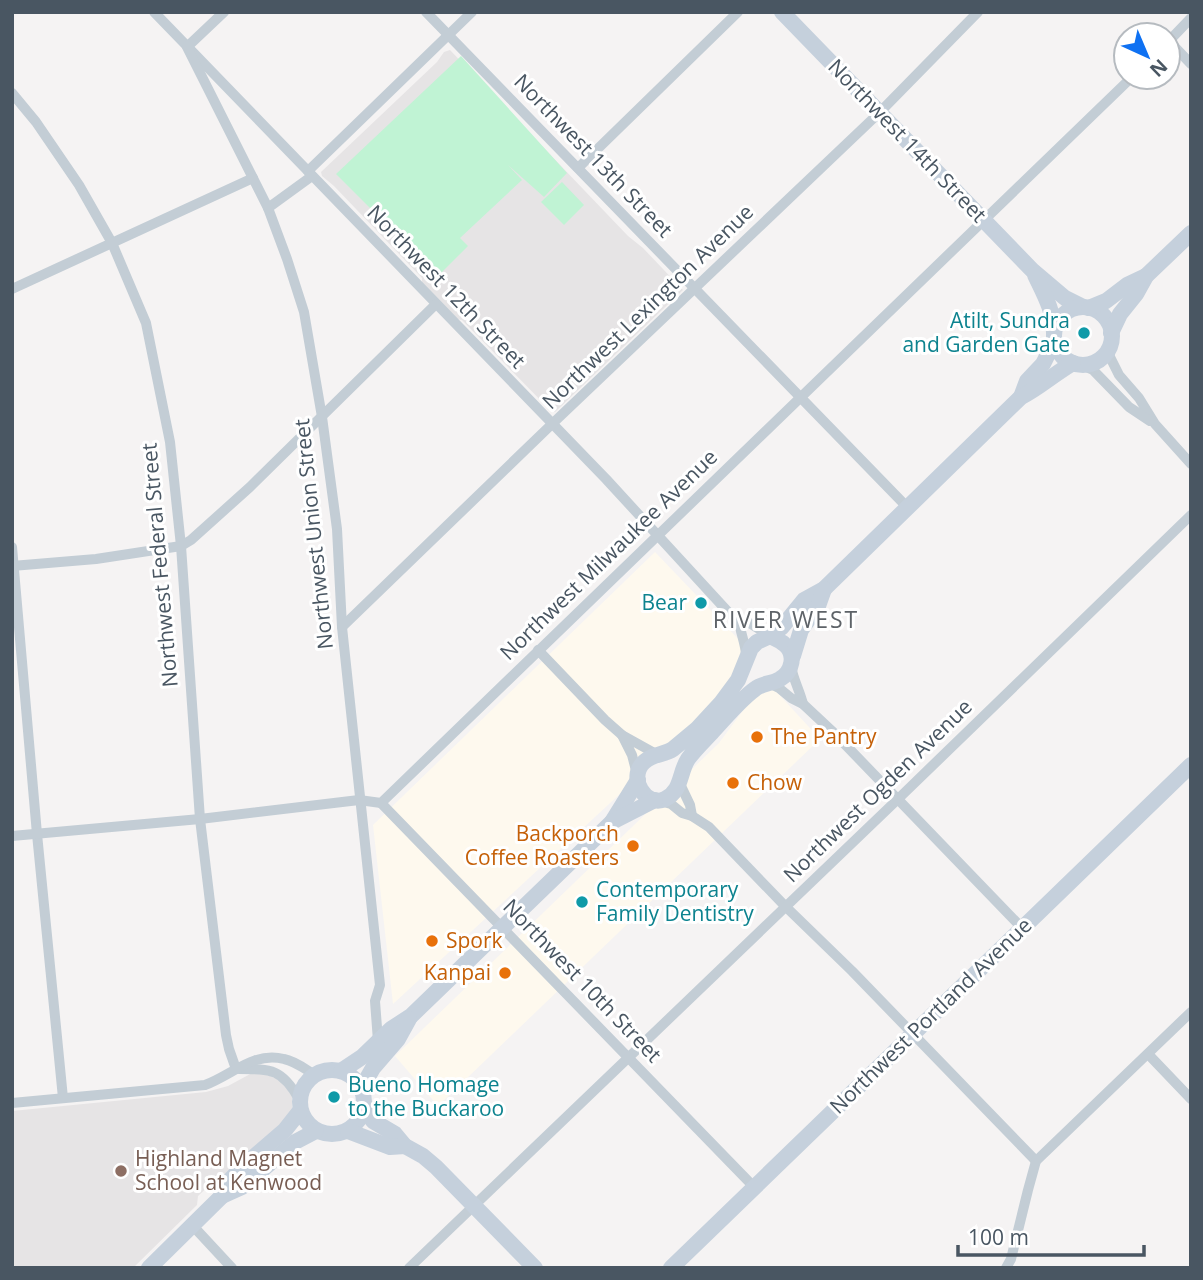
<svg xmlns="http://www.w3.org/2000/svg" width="1203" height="1280" viewBox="0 0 1203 1280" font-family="'Open Sans',sans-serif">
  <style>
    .commercial { fill: #fef9ee }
    .education { fill: #e6e4e5 }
    .green { fill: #c0f3d4 }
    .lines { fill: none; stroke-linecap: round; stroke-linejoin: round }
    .street { stroke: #c3cdd5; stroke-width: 10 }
    .secondary { stroke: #c5d0dc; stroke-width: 16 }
    .culture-dot { fill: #0f9aa8; stroke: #fff; stroke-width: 2.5 }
    .food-dot { fill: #e8710a; stroke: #fff; stroke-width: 2.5 }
    .education-dot { fill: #8d6e63; stroke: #fff; stroke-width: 2.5 }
    .labels { text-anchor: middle; stroke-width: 6; stroke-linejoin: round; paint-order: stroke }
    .street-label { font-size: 21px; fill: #495662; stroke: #fff }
    .culture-label { font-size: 21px; fill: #0d838f; stroke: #fff; text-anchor: end }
    .food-label { font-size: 21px; fill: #c56008; stroke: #fff; text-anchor: start }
    .education-label { font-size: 21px; fill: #785e54; stroke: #fff; text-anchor: start }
    .neighbourhood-label { font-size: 23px; letter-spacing: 2px; fill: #5e6368; stroke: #fff }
  </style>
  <rect width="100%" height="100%" fill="#f5f3f3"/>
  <g class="commercial">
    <polygon points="655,552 742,643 741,660 728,685 703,714 635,780 393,1004 373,825"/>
    <polygon points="773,688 820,739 438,1106 395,1056 719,743 756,693"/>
  </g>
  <g class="education">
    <polygon points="450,50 628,236 643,248 683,290 555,412 551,411 462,320 455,319 422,285 422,278 334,186 322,176 321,172 437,62 444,52"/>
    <polygon points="252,1073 264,1074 281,1080 292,1096 292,1113 220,1181 212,1183 198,1196 197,1205 133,1268 12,1268 12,1111 206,1092 228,1086"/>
  </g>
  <g class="green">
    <polygon points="461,56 567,173 544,197 508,165 522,180 460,238 468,246 438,276 336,174"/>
    <polygon points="562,182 584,205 564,225 541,202"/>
  </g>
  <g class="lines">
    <g class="street">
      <polyline points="154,12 606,479 729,613 739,620 748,622 770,636"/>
      <polyline points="224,12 187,47 268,208 287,259 304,312 322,417 337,529 342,627 380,985 375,1001 378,1041"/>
      <polyline points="426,12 907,507"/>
      <polyline points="1169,41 1191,64"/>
      <polyline points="1168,42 1191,18"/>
      <polyline points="12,93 36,122 79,185 112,243 146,323 170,442 181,546 200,819 226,1035 229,1049 236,1069"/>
      <polyline points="578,168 738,12"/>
      <polyline points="308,171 472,12"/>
      <polyline points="268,208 312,176"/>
      <polyline points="12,289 253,178"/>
      <polyline points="1109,347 1110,357 1119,375 1139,398 1155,424 1191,464"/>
      <polyline points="1081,365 1093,370 1129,407 1150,421"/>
      <polyline points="12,547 37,834 63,1098"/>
      <polyline points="12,566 96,559 181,546 191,540 250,487 436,304"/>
      <path d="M739,620C740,632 745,642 746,654"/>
      <polyline points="342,627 552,424 880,112 978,12"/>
      <polyline points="538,650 605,720 622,735"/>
      <path d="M791,666C793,679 800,691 803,704"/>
      <polyline points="769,683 779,688 791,698 803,704 834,733 1022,928"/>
      <polyline points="637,774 632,755 622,735 658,755"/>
      <polyline points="680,784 690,805 692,816"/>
      <polyline points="660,801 671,804 682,813 692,816 709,827 785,906 852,971 1036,1161"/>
      <polyline points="381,803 754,1187"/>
      <polyline points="12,836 200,819 359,800 381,803 1132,77"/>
      <polyline points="1148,1054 1191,1099"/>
      <path d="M239,1069C272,1069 282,1069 299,1099"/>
      <path d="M12,1103L205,1085C232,1075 254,1051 284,1059C295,1061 305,1069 315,1075"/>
      <polyline points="193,1226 232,1268"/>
      <polyline points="409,1268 898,799 1191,515"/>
      <polyline points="1006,1268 1011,1259 1028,1190 1036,1161 1191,1012"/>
    </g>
    <g class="secondary">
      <polyline points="782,12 1032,270 1065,298 1083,307"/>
      <path d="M1035,275C1044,294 1054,311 1054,333"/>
      <circle cx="1083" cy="336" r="29"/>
      <polyline points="1089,308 1106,301 1127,285 1146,276"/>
      <polyline points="1111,333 1120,314 1136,294 1146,276 1191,233"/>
      <polyline points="1021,397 1027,381 1043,364 1054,342"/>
      <path d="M770,636C775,639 780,640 784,644C797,654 792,672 780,679C772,684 762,683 755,689C740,700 726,717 713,731C705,740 695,749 688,759C679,773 682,791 665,799C646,808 627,778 644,762C652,754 664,755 673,749L697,729L721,703L738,680L751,648L757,642L770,636L782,627L804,600L824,589L1021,397C1039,388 1054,374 1073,363"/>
      <polyline points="793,656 801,630 818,606 824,589"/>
      <polyline points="612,822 638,780"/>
      <circle cx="332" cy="1102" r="32"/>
      <polyline points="341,1071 362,1057 391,1029 411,1016 612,822 655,800"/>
      <polyline points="361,1089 373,1068 398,1039 409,1019"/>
      <polyline points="364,1108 373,1121 395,1134 405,1146 423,1156 436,1167 535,1268"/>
      <polyline points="348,1131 390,1147 405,1146"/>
      <polyline points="222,1196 242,1187 295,1142 316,1131"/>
      <polyline points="149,1268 222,1196 232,1178 248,1162 285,1130 300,1111"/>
      <polyline points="671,1268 1191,765"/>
    </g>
  </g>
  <g class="culture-dot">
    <circle cx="1084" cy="333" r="7"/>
    <circle cx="701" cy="603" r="7"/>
    <circle cx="582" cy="902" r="7"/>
    <circle cx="334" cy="1097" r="7"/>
  </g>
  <g class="food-dot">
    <circle cx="757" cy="737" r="7"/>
    <circle cx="733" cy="783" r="7"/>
    <circle cx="633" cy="846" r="7"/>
    <circle cx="432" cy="941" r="7"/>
    <circle cx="505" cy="973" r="7"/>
  </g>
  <circle class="education-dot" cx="121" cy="1171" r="7"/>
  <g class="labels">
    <g class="street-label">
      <text transform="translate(907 141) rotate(46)" y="7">Northwest 14th Street</text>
      <text transform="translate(593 156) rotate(46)" y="7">Northwest 13th Street</text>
      <text transform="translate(446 287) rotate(46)" y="7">Northwest 12th Street</text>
      <text transform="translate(648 307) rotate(-44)" y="7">Northwest Lexington Avenue</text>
      <text transform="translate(314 534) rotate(-96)" y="7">Northwest Union Street</text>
      <text transform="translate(609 555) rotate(-44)" y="7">Northwest Milwaukee Avenue</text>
      <text transform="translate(160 565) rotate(-95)" y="7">Northwest Federal Street</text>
      <text transform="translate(878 791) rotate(-44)" y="7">Northwest Ogden Avenue</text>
      <text transform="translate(582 981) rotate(46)" y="7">Northwest 10th Street</text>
      <text transform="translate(931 1016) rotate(-44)" y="7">Northwest Portland Avenue</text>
    </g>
    <g class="culture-label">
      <text x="1070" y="328">Atilt, Sundra<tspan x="1070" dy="24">and Garden Gate</tspan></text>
      <text x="687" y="610">Bear</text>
      <text x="596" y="897" text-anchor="start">Contemporary<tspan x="596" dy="24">Family Dentistry</tspan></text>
      <text x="348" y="1092" text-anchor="start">Bueno Homage<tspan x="348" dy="24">to the Buckaroo</tspan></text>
    </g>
    <g class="food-label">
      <text x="771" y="744">The Pantry</text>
      <text x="747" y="790">Chow</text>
      <text x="619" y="841" text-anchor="end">Backporch<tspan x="619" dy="24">Coffee Roasters</tspan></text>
      <text x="446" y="948">Spork</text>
      <text x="491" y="980" text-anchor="end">Kanpai</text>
    </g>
    <g class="education-label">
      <text x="135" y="1166">Highland Magnet<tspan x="135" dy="24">School at Kenwood</tspan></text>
    </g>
    <g class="neighbourhood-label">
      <text x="786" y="628">RIVER WEST</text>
    </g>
  </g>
  <rect width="1203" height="1280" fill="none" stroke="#495662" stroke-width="28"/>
  <g transform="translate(1147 56) rotate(136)"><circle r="33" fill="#ffffff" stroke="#b6bbc0" stroke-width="2"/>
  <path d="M0-5L12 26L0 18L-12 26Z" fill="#0f71f2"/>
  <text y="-10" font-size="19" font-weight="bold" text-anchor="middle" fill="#495662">N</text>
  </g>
  <path d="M958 1245v10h186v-10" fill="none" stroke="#495662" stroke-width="3.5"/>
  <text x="968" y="1245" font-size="21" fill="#495662" stroke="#ffffff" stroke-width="5" paint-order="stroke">100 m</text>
</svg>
